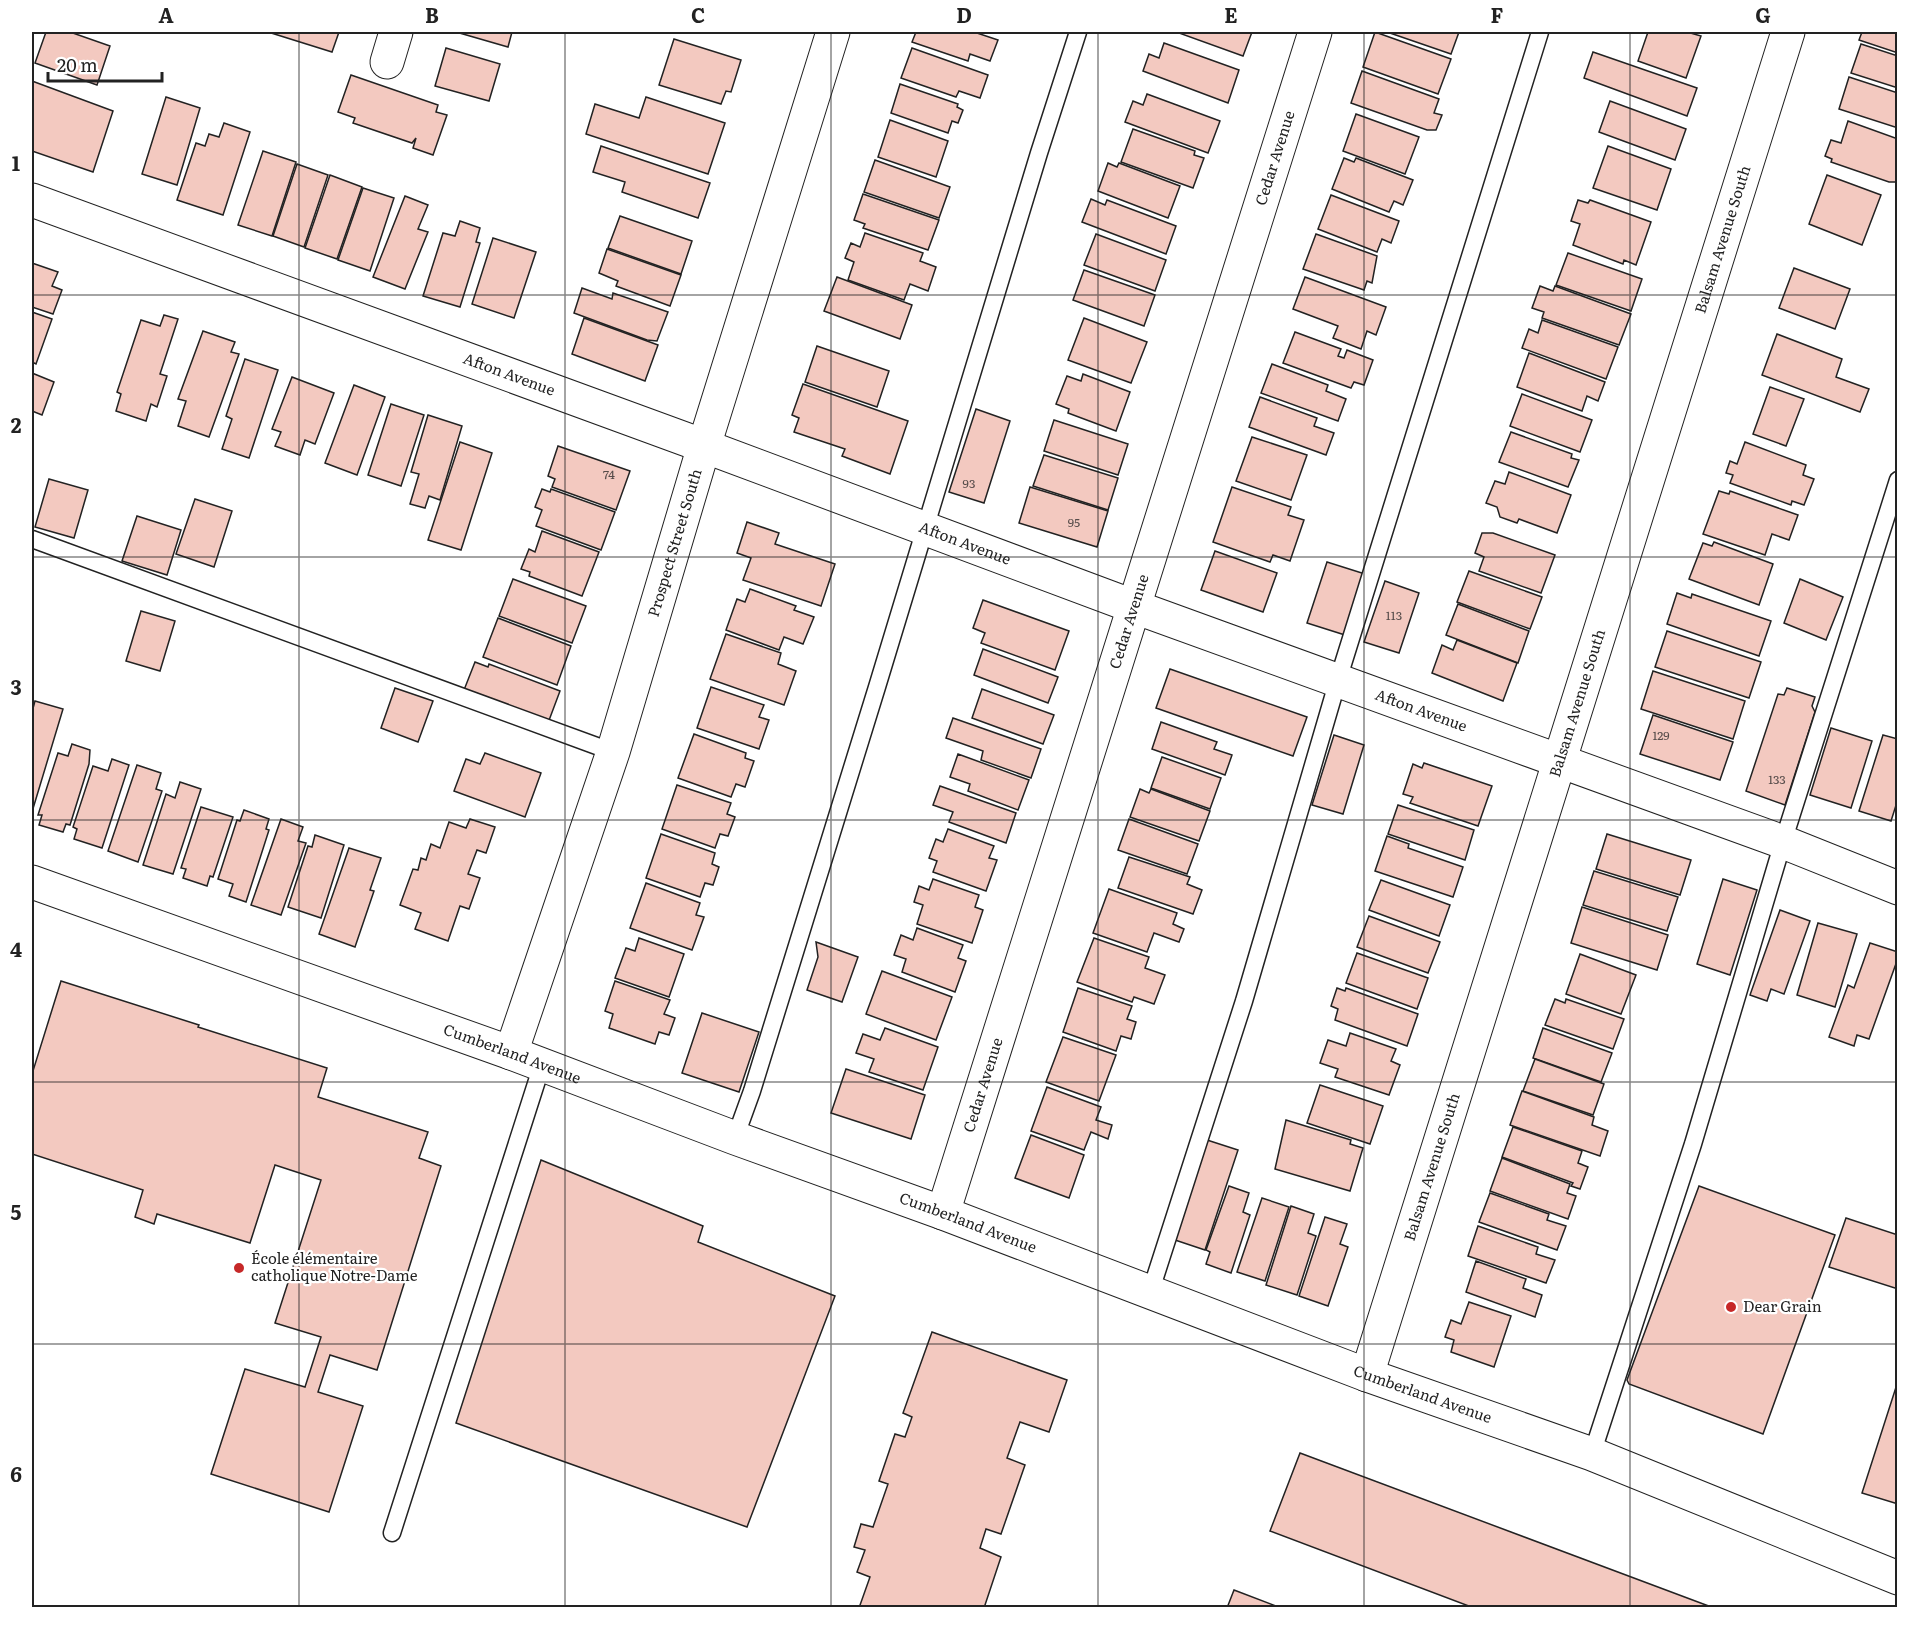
<svg xmlns="http://www.w3.org/2000/svg" width="1929" height="1639" viewBox="0 0 1929 1639" font-family="Literata,serif">
  <style>
    .building { fill: #f3c9c0; stroke: #222; stroke-width: 1.5 }
    .lines { fill: none; stroke-linecap: round; stroke-linejoin: round }
    .lane-casing { stroke: #222; stroke-width: 19 }
    .street-casing { stroke: #222; stroke-width: 35 }
    .lane { stroke: #fff; stroke-width: 16 }
    .street { stroke: #fff; stroke-width: 33 }
    .grid { fill: none; stroke: #222; stroke-width: 1.5; stroke-opacity: 0.55 }
    .poi-dot { fill: #c62828; stroke: #fff; stroke-width: 2 }
    .labels { text-anchor: middle; stroke-width: 4.5; stroke-linejoin: round; paint-order: stroke }
    .number-label { font-size: 12px; fill: #564c4a }
    .street-label { font-size: 15px; fill: #222; stroke: #fff }
    .poi-label { font-size: 15px; fill: #222; stroke: #fff; text-anchor: start }
    .neatline { fill: none; stroke: #222; stroke-width: 2 }
    .grid-label { font-size: 20px; text-anchor: middle; font-weight: bold; fill: #222 }
  </style>
  <rect width="100%" height="100%" fill="#fff"/>
  <g class="building">
    <polygon points="46,32 70,32 110,46 97,85 35,63"/>
    <polygon points="268,32 339,32 332,52"/>
    <polygon points="456,32 512,32 508,47"/>
    <polygon points="916,32 974,32 998,40 990,61 970,54 968,61 912,42"/>
    <polygon points="1180,32 1252,32 1243,56 1179,33"/>
    <polygon points="1375,32 1451,59 1438,94 1363,67"/>
    <polygon points="1387,32 1459,32 1451,54"/>
    <polygon points="1648,32 1687,32 1701,36 1686,78 1638,61"/>
    <polygon points="1862,32 1898,32 1898,53 1859,40"/>
    <polygon points="674,39 741,60 731,92 726,91 721,104 659,85"/>
    <polygon points="1164,43 1239,70 1228,103 1143,71 1149,54 1159,58"/>
    <polygon points="1861,44 1898,56 1898,88 1851,73"/>
    <polygon points="446,48 500,64 489,101 435,86"/>
    <polygon points="912,48 988,75 980,98 959,91 956,97 901,78"/>
    <polygon points="1593,52 1697,88 1687,116 1584,78"/>
    <polygon points="1362,71 1439,99 1434,113 1442,115 1436,130 1427,130 1351,103"/>
    <polygon points="351,75 438,105 436,112 447,115 433,155 413,148 416,138 412,143 353,123 355,118 338,112"/>
    <polygon points="1849,77 1898,93 1898,128 1839,109"/>
    <polygon points="32,81 113,111 93,172 32,151"/>
    <polygon points="900,84 958,104 957,107 963,110 958,123 952,121 948,133 891,113"/>
    <polygon points="1147,94 1220,121 1208,153 1125,122 1133,101 1143,105"/>
    <polygon points="166,97 200,108 177,185 142,174"/>
    <polygon points="646,97 725,123 708,174 586,134 595,104 639,118"/>
    <polygon points="1610,101 1686,129 1675,160 1599,132"/>
    <polygon points="1356,114 1419,137 1405,174 1343,151"/>
    <polygon points="890,120 948,141 936,177 878,157"/>
    <polygon points="1848,121 1898,139 1896,182 1889,182 1831,162 1832,159 1825,156 1831,140 1841,143"/>
    <polygon points="224,123 250,132 223,215 177,200 196,143 205,146 209,134 219,137"/>
    <polygon points="1133,129 1195,151 1194,155 1204,158 1193,188 1121,162"/>
    <polygon points="601,146 710,183 698,218 622,192 625,182 593,172"/>
    <polygon points="1608,146 1671,169 1657,210 1593,188"/>
    <polygon points="263,151 296,162 272,236 238,225"/>
    <polygon points="1344,158 1354,162 1356,158 1413,180 1403,205 1394,201 1389,212 1332,189"/>
    <polygon points="875,160 950,187 939,218 864,192"/>
    <polygon points="1108,163 1117,167 1119,163 1180,186 1168,218 1098,191"/>
    <polygon points="297,164 328,175 304,247 273,236"/>
    <polygon points="330,175 362,187 337,259 305,248"/>
    <polygon points="1827,175 1881,195 1862,245 1809,224"/>
    <polygon points="363,188 394,198 370,271 338,260"/>
    <polygon points="863,194 939,220 928,250 863,228 865,224 854,220"/>
    <polygon points="1331,195 1399,221 1391,243 1382,239 1377,252 1318,229"/>
    <polygon points="405,196 428,205 418,229 428,232 405,289 373,277"/>
    <polygon points="1091,199 1105,205 1107,200 1176,226 1166,254 1082,222"/>
    <polygon points="1578,200 1588,203 1590,200 1651,222 1636,265 1624,260 1623,264 1573,245 1580,224 1571,221"/>
    <polygon points="620,216 692,241 681,274 608,248"/>
    <polygon points="460,221 480,228 476,242 480,243 460,307 423,296 443,233 455,236"/>
    <polygon points="865,233 923,253 920,261 936,267 928,291 910,284 904,300 848,280 854,262 845,258 851,243 860,247"/>
    <polygon points="1096,234 1166,260 1155,291 1084,265"/>
    <polygon points="1316,234 1377,256 1372,283 1367,281 1364,290 1303,269"/>
    <polygon points="493,238 536,252 514,318 472,304"/>
    <polygon points="607,249 681,275 670,306 616,286 618,281 599,273"/>
    <polygon points="1568,253 1642,279 1631,311 1556,285"/>
    <polygon points="32,263 58,272 52,286 62,290 53,314 32,307"/>
    <polygon points="1794,268 1850,289 1835,329 1779,308"/>
    <polygon points="1084,270 1155,295 1144,326 1073,300"/>
    <polygon points="837,277 912,305 900,339 824,311"/>
    <polygon points="1305,277 1386,307 1376,335 1367,331 1361,349 1333,338 1338,326 1293,309"/>
    <polygon points="1540,286 1553,291 1555,286 1631,314 1619,345 1542,318 1544,312 1532,308"/>
    <polygon points="582,288 612,299 613,293 668,312 657,341 647,340 574,313"/>
    <polygon points="32,312 52,319 36,364 32,362"/>
    <polygon points="164,315 178,319 160,374 167,376 157,407 151,404 146,421 116,411 121,394 117,392 141,320 160,326"/>
    <polygon points="584,318 658,345 645,381 572,354"/>
    <polygon points="1084,318 1147,342 1131,383 1068,360"/>
    <polygon points="1542,320 1618,347 1606,379 1522,348 1529,329 1538,333"/>
    <polygon points="203,331 235,342 231,352 239,354 209,437 178,426 186,401 178,399"/>
    <polygon points="1295,332 1341,349 1338,356 1344,358 1347,350 1373,360 1364,385 1354,382 1351,388 1283,363"/>
    <polygon points="1777,334 1842,359 1836,377 1869,389 1860,412 1762,375"/>
    <polygon points="817,346 889,371 877,407 805,382"/>
    <polygon points="1529,353 1605,382 1598,401 1587,396 1582,411 1517,387"/>
    <polygon points="245,359 278,370 249,458 222,449 232,419 226,416"/>
    <polygon points="1272,364 1328,385 1326,391 1346,399 1338,421 1261,393"/>
    <polygon points="32,373 54,382 42,415 32,411"/>
    <polygon points="1083,374 1130,392 1116,431 1068,413 1069,409 1056,404 1067,376 1081,381"/>
    <polygon points="292,377 334,393 315,444 305,440 300,455 275,446 281,432 272,429"/>
    <polygon points="803,384 908,421 890,474 842,456 845,449 794,432 799,418 792,415"/>
    <polygon points="354,385 385,397 357,475 325,463"/>
    <polygon points="1770,387 1804,399 1786,446 1753,434"/>
    <polygon points="1522,394 1592,420 1580,452 1510,426"/>
    <polygon points="1260,397 1317,418 1314,426 1334,433 1326,455 1249,427"/>
    <polygon points="391,404 424,415 401,486 368,475"/>
    <polygon points="976,409 1010,421 984,503 949,492"/>
    <polygon points="428,415 462,426 440,500 429,496 425,508 410,504 419,474 411,472"/>
    <polygon points="1054,420 1128,444 1118,475 1044,451"/>
    <polygon points="1511,432 1572,454 1571,458 1579,460 1568,487 1499,462"/>
    <polygon points="1252,437 1307,455 1291,500 1236,481"/>
    <polygon points="460,442 492,453 461,550 428,540"/>
    <polygon points="1745,442 1806,465 1803,475 1814,479 1804,505 1792,501 1791,505 1730,483 1733,475 1726,473 1730,461 1737,464"/>
    <polygon points="558,446 630,471 616,510 552,487 555,479 548,476"/>
    <polygon points="1044,455 1118,478 1108,510 1033,486"/>
    <polygon points="1509,472 1571,495 1557,533 1519,519 1517,523 1500,517 1497,507 1486,503 1495,481 1505,484"/>
    <polygon points="49,479 88,490 74,538 35,527"/>
    <polygon points="1030,487 1108,511 1097,547 1019,523"/>
    <polygon points="1232,487 1291,507 1288,515 1304,520 1290,561 1273,555 1270,562 1213,542"/>
    <polygon points="542,489 550,492 551,489 615,512 601,550 536,526 542,510 535,507"/>
    <polygon points="1719,491 1729,494 1730,491 1798,515 1789,540 1772,534 1765,555 1703,534"/>
    <polygon points="195,499 232,511 214,567 176,554"/>
    <polygon points="137,516 181,530 167,575 122,561"/>
    <polygon points="747,522 779,533 775,544 835,564 821,606 743,580 751,558 737,553"/>
    <polygon points="542,531 599,552 582,596 529,576 530,572 521,569 529,549 535,552"/>
    <polygon points="1482,533 1493,533 1555,555 1541,593 1479,571 1484,557 1475,553"/>
    <polygon points="1714,542 1773,564 1759,605 1689,579 1703,543 1712,546"/>
    <polygon points="1215,551 1277,573 1263,612 1201,590"/>
    <polygon points="1327,562 1365,574 1345,635 1307,623"/>
    <polygon points="1469,571 1542,597 1530,629 1457,602"/>
    <polygon points="513,579 586,606 572,643 499,616"/>
    <polygon points="1800,579 1843,597 1826,640 1784,623"/>
    <polygon points="1385,581 1419,593 1399,653 1364,642"/>
    <polygon points="750,589 796,606 794,610 814,617 803,644 784,637 779,650 726,630 737,599 745,602"/>
    <polygon points="1677,593 1691,598 1692,594 1771,621 1759,656 1667,624"/>
    <polygon points="983,600 1069,631 1055,670 981,643 985,633 973,628"/>
    <polygon points="1458,604 1529,631 1518,663 1446,635"/>
    <polygon points="141,611 175,621 160,671 126,661"/>
    <polygon points="498,618 571,646 557,685 483,657"/>
    <polygon points="1667,631 1761,662 1749,698 1655,667"/>
    <polygon points="726,634 781,653 778,664 796,671 784,705 710,679"/>
    <polygon points="1457,640 1517,663 1503,701 1432,673 1442,645 1453,650"/>
    <polygon points="983,649 1058,677 1048,703 974,675"/>
    <polygon points="475,662 488,667 489,664 560,691 548,723 464,690"/>
    <polygon points="1170,669 1307,717 1293,756 1156,708"/>
    <polygon points="1653,671 1745,701 1733,739 1641,709"/>
    <polygon points="711,687 764,705 759,717 769,720 759,749 697,728"/>
    <polygon points="395,688 433,701 418,742 381,728"/>
    <polygon points="1787,688 1815,697 1812,706 1815,712 1785,805 1746,791 1778,694 1784,695"/>
    <polygon points="982,689 1054,715 1043,744 972,718"/>
    <polygon points="35,701 63,709 32,812 32,712"/>
    <polygon points="1653,715 1733,742 1720,780 1640,754"/>
    <polygon points="953,718 1041,749 1031,778 981,760 983,751 946,738"/>
    <polygon points="1161,722 1217,742 1214,749 1232,755 1225,775 1152,749"/>
    <polygon points="1831,728 1872,741 1851,808 1810,795"/>
    <polygon points="694,734 746,753 745,758 754,761 745,787 736,784 731,797 678,778"/>
    <polygon points="1334,735 1364,745 1343,814 1312,805"/>
    <polygon points="1883,735 1898,739 1898,799 1891,821 1859,811"/>
    <polygon points="72,744 90,750 89,764 70,825 66,824 63,832 39,825 42,815 38,815 58,753 68,756"/>
    <polygon points="485,753 541,773 525,817 454,791 466,759 480,764"/>
    <polygon points="958,754 1029,780 1018,810 968,791 970,784 950,777"/>
    <polygon points="1162,757 1221,778 1210,809 1151,788"/>
    <polygon points="112,759 129,765 102,848 74,839 77,829 73,827 93,766 108,771"/>
    <polygon points="1424,763 1492,786 1478,826 1410,803 1413,797 1403,794 1413,764 1422,768"/>
    <polygon points="137,765 161,773 156,789 162,791 138,862 108,851"/>
    <polygon points="180,782 201,789 173,874 143,865 166,794 175,798"/>
    <polygon points="677,785 731,803 727,814 735,817 728,836 720,834 715,848 662,829"/>
    <polygon points="940,786 1016,813 1006,843 949,822 953,812 933,805"/>
    <polygon points="1140,789 1149,793 1151,789 1210,811 1199,841 1130,817"/>
    <polygon points="1398,805 1474,830 1465,860 1388,834"/>
    <polygon points="201,807 233,817 213,877 210,876 207,886 183,878 186,869 181,868"/>
    <polygon points="244,810 269,819 266,829 269,830 246,902 229,896 233,884 218,879 237,820 240,821"/>
    <polygon points="281,819 303,827 298,841 306,843 281,915 251,905"/>
    <polygon points="470,819 495,827 486,853 477,850 468,874 480,878 469,909 460,906 448,941 415,929 421,913 400,905 413,869 418,870 421,858 426,860 431,844 440,848 449,822 466,828"/>
    <polygon points="1129,819 1198,844 1187,874 1118,850"/>
    <polygon points="948,829 994,846 989,858 997,860 986,891 933,872 937,861 929,858 936,839 943,842"/>
    <polygon points="661,834 715,853 712,864 719,867 713,885 705,883 700,897 646,878"/>
    <polygon points="1607,834 1691,860 1680,895 1596,869"/>
    <polygon points="315,835 344,845 321,918 288,907 308,846 312,847"/>
    <polygon points="1387,836 1409,844 1408,848 1463,867 1453,897 1375,871"/>
    <polygon points="349,848 381,858 370,890 374,891 355,947 319,934"/>
    <polygon points="1129,857 1190,877 1187,884 1202,890 1193,914 1118,888"/>
    <polygon points="1594,871 1678,897 1667,931 1583,905"/>
    <polygon points="933,879 979,895 975,907 983,910 972,943 917,924 923,905 914,902 919,886 929,890"/>
    <polygon points="1723,879 1757,890 1730,975 1697,964"/>
    <polygon points="1381,880 1450,905 1439,936 1369,910"/>
    <polygon points="646,883 700,903 696,915 704,917 692,950 630,928"/>
    <polygon points="1109,889 1177,913 1173,924 1184,929 1179,942 1154,933 1147,952 1093,933"/>
    <polygon points="1582,907 1668,935 1657,970 1571,943"/>
    <polygon points="1780,910 1810,921 1784,994 1771,989 1767,1001 1750,995"/>
    <polygon points="1369,916 1440,942 1428,973 1357,947"/>
    <polygon points="1818,923 1857,934 1835,1007 1797,995"/>
    <polygon points="917,928 963,945 958,958 966,961 955,992 902,972 906,959 894,955 901,935 913,940"/>
    <polygon points="639,938 684,954 669,997 615,978 626,948 635,951"/>
    <polygon points="1094,938 1149,957 1145,968 1165,975 1154,1004 1134,997 1132,1002 1077,982"/>
    <polygon points="816,942 858,957 842,1002 807,990 818,957"/>
    <polygon points="1870,943 1898,952 1898,958 1869,1039 1857,1035 1854,1046 1829,1037 1848,985 1854,988"/>
    <polygon points="1357,953 1428,978 1417,1009 1346,983"/>
    <polygon points="1580,954 1636,975 1621,1014 1566,994"/>
    <polygon points="882,971 952,997 936,1040 866,1014"/>
    <polygon points="61,981 199,1025 198,1027 327,1068 318,1097 428,1132 419,1158 441,1166 377,1370 330,1355 318,1392 363,1406 329,1512 211,1474 245,1369 305,1387 321,1337 275,1323 321,1180 275,1165 250,1243 157,1214 154,1224 135,1217 143,1190 32,1154 32,1074"/>
    <polygon points="615,981 670,1000 664,1014 675,1018 669,1035 659,1032 655,1044 609,1028 613,1014 605,1011"/>
    <polygon points="1078,988 1132,1006 1127,1019 1136,1022 1131,1039 1121,1036 1116,1051 1063,1032"/>
    <polygon points="1337,988 1345,991 1346,988 1418,1014 1407,1046 1335,1020 1338,1009 1331,1006"/>
    <polygon points="1555,999 1565,1003 1566,999 1624,1019 1613,1049 1545,1025"/>
    <polygon points="702,1013 759,1032 739,1092 682,1073"/>
    <polygon points="885,1028 938,1047 923,1090 869,1072 874,1059 856,1053 863,1034 880,1040"/>
    <polygon points="1543,1028 1612,1053 1601,1082 1533,1058"/>
    <polygon points="1350,1033 1396,1049 1391,1061 1400,1065 1389,1095 1335,1077 1338,1069 1320,1063 1328,1040 1346,1046"/>
    <polygon points="1063,1037 1116,1055 1099,1101 1046,1082"/>
    <polygon points="1535,1059 1604,1084 1593,1115 1523,1091"/>
    <polygon points="846,1069 925,1095 911,1139 831,1113"/>
    <polygon points="1320,1085 1383,1106 1370,1144 1307,1123"/>
    <polygon points="1047,1087 1101,1107 1096,1120 1112,1125 1108,1139 1091,1132 1084,1150 1031,1131"/>
    <polygon points="1522,1091 1594,1117 1592,1125 1608,1131 1600,1156 1510,1125"/>
    <polygon points="1286,1120 1351,1140 1350,1144 1363,1148 1350,1191 1275,1169"/>
    <polygon points="1513,1127 1582,1151 1578,1163 1588,1167 1580,1189 1571,1186 1573,1183 1502,1157"/>
    <polygon points="1031,1135 1084,1155 1069,1198 1015,1178"/>
    <polygon points="1207,1140 1238,1150 1205,1250 1175,1240"/>
    <polygon points="1502,1158 1570,1184 1567,1193 1576,1196 1568,1219 1490,1191"/>
    <polygon points="541,1160 703,1226 698,1242 835,1296 747,1527 456,1423"/>
    <polygon points="1229,1186 1249,1193 1243,1212 1250,1215 1231,1273 1206,1264 1210,1252 1206,1250"/>
    <polygon points="1699,1186 1835,1235 1763,1434 1629,1384 1627,1380"/>
    <polygon points="1490,1193 1549,1214 1547,1220 1566,1226 1557,1250 1479,1222"/>
    <polygon points="1262,1198 1289,1207 1265,1281 1237,1272"/>
    <polygon points="1291,1206 1314,1214 1308,1233 1316,1236 1297,1295 1266,1285"/>
    <polygon points="1325,1217 1347,1224 1340,1244 1348,1247 1328,1306 1299,1296"/>
    <polygon points="1846,1218 1898,1235 1898,1289 1829,1267"/>
    <polygon points="1478,1226 1538,1247 1536,1254 1555,1260 1546,1283 1468,1256"/>
    <polygon points="1476,1261 1526,1279 1523,1288 1542,1295 1535,1317 1466,1292"/>
    <polygon points="1469,1302 1511,1316 1494,1367 1451,1352 1454,1340 1445,1337 1451,1320 1461,1324"/>
    <polygon points="932,1332 1067,1380 1049,1432 1020,1422 1007,1458 1025,1465 1001,1534 986,1529 980,1548 1001,1557 984,1608 859,1608 870,1577 857,1572 865,1550 854,1547 861,1524 873,1527 888,1484 879,1481 895,1434 905,1437 912,1417 903,1413"/>
    <polygon points="1898,1381 1898,1504 1862,1493"/>
    <polygon points="1300,1453 1714,1608 1474,1608 1270,1531"/>
    <polygon points="1234,1590 1281,1608 1227,1608"/>
  </g>
  <g class="lines">
    <g class="lane-casing">
      <g id="lane">
        <polyline points="32,539 613,752"/>
        <polyline points="735,1138 752,1091 877,687 1039,153 1078,32"/>
        <polyline points="1150,1293 1244,1001 1338,680 1540,32"/>
        <polyline points="1592,1454 1693,1144 1783,842 1898,480"/>
        <polyline points="392,1533 542,1065"/>
      </g>
    </g>
    <g class="street-casing">
      <g id="street">
        <polyline points="387,62 396,32"/>
        <path id="s1" d="M32,200L704,446L1135,607L1783,842L1898,888"/>
        <path id="s2" d="M32,882L511,1053L735,1138L943,1213L1367,1375L1592,1454L1898,1578"/>
        <path id="s3" d="M511,1053L613,752L704,446L833,32"/>
        <path id="s4" d="M943,1213L1315,32"/>
        <path id="s5" d="M1367,1375L1788,32"/>
      </g>
    </g>
    <use href="#lane" class="lane"/>
    <use href="#street" class="street"/>
  </g>
  <path class="grid" d="M299,32V1608M565,32V1608M831,32V1608M1098,32V1608M1364,32V1608M1630,32V1608M32,295H1898M32,557H1898M32,820H1898M32,1082H1898M32,1344H1898"/>
  <g class="poi-dot">
    <circle cx="239" cy="1268" r="6"/>
    <circle cx="1731" cy="1307" r="6"/>
  </g>
  <g class="labels">
    <g class="number-label">
      <text x="609" y="479">74</text>
      <text x="969" y="488">93</text>
      <text x="1074" y="527">95</text>
      <text x="1394" y="620">113</text>
      <text x="1661" y="740">129</text>
      <text x="1777" y="784">133</text>
    </g>
    <g class="street-label">
      <text dy="5" stroke="none"><textPath href="#s4" startOffset="1106">Cedar Avenue</textPath></text>
      <text dy="5" stroke="none"><textPath href="#s5" startOffset="1190">Balsam Avenue South</textPath></text>
      <text dy="5" stroke="none"><textPath href="#s1" startOffset="508">Afton Avenue</textPath></text>
      <text dy="5" stroke="none"><textPath href="#s3" startOffset="536">Prospect Street South</textPath></text>
      <text dy="5" stroke="none"><textPath href="#s1" startOffset="994">Afton Avenue</textPath></text>
      <text dy="5" stroke="none"><textPath href="#s4" startOffset="620">Cedar Avenue</textPath></text>
      <text dy="5" stroke="none"><textPath href="#s5" startOffset="704">Balsam Avenue South</textPath></text>
      <text dy="5" stroke="none"><textPath href="#s1" startOffset="1480">Afton Avenue</textPath></text>
      <text dy="5" stroke="none"><textPath href="#s2" startOffset="510">Cumberland Avenue</textPath></text>
      <text dy="5" stroke="none"><textPath href="#s4" startOffset="134">Cedar Avenue</textPath></text>
      <text dy="5" stroke="none"><textPath href="#s5" startOffset="218">Balsam Avenue South</textPath></text>
      <text dy="5" stroke="none"><textPath href="#s2" startOffset="996">Cumberland Avenue</textPath></text>
      <text dy="5" stroke="none"><textPath href="#s2" startOffset="1482">Cumberland Avenue</textPath></text>
    </g>
    <g class="poi-label">
      <text x="251" y="1264">École élémentaire<tspan x="251" dy="17">catholique Notre-Dame</tspan></text>
      <text x="1743" y="1312">Dear Grain</text>
    </g>
  </g>
  <rect width="1929" height="1639" fill="none" stroke="#ffffff" stroke-width="66"/>
  <path d="M48 72v9h114v-9" fill="none" stroke="#222222" stroke-width="3"/>
  <text x="57" y="72" font-size="18" fill="#222222" stroke="#ffffff" stroke-width="4.5" paint-order="stroke">20 m</text>
  <rect x="33" y="33" width="1863" height="1573" class="neatline"/>
  <g class="grid-label">
    <text x="166" y="23">A</text>
    <text x="432" y="23">B</text>
    <text x="698" y="23">C</text>
    <text x="964" y="23">D</text>
    <text x="1231" y="23">E</text>
    <text x="1497" y="23">F</text>
    <text x="1763" y="23">G</text>
    <text x="16" y="171">1</text>
    <text x="16" y="433">2</text>
    <text x="16" y="695">3</text>
    <text x="16" y="957">4</text>
    <text x="16" y="1220">5</text>
    <text x="16" y="1482">6</text>
  </g>
</svg>
